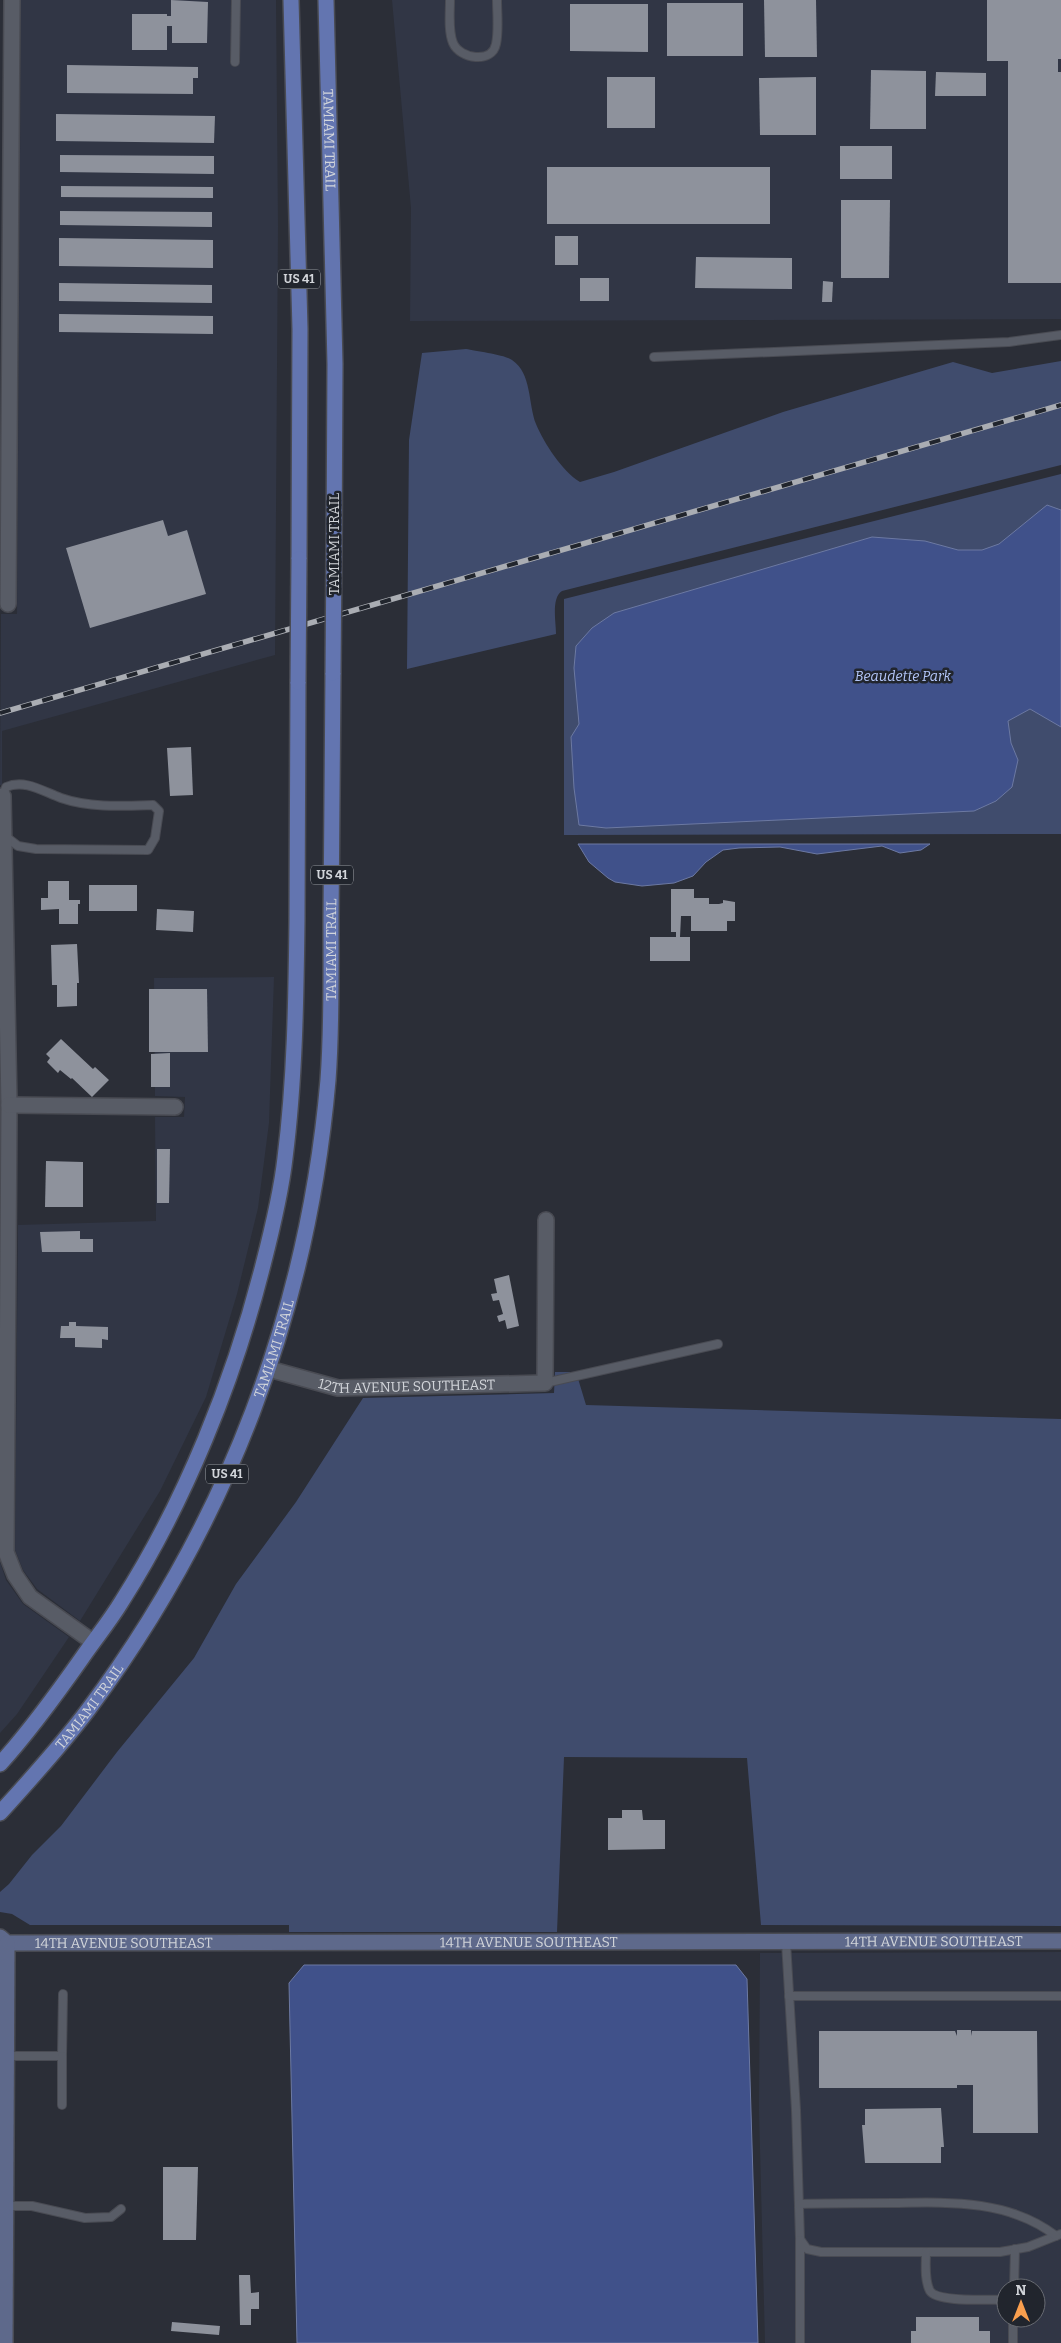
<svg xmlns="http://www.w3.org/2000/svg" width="1061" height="2343" viewBox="0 0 1061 2343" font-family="Bitter,serif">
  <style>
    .built { fill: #313645; fill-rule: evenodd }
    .green { fill: #404c6d }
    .water { fill: #40518a; stroke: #6c79a2 }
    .building { fill: #8e929c }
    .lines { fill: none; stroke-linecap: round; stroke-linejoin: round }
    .lane-casing { stroke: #494b53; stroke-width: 10 }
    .street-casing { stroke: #494b53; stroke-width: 18 }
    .secondary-casing { stroke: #494b53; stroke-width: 18 }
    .primary-casing { stroke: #494b53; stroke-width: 18 }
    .lane { stroke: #585c66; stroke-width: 8 }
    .street { stroke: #585c66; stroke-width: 15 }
    .secondary { stroke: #5e698b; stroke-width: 15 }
    .primary { stroke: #6375b0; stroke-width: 15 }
    .rail-casing { stroke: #aaadb3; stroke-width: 5.5 }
    .rail { stroke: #21252d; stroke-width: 4; stroke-dasharray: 11; stroke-linecap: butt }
    .primary-bridge-casing { stroke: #494b53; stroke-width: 18; stroke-linecap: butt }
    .primary-bridge { stroke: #6375b0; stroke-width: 15 }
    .labels { text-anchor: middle; stroke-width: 5; stroke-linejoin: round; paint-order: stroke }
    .shield { fill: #21252d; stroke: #9da0a6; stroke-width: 1 }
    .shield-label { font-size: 12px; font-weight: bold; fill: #d2d5da }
    .street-label { font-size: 14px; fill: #d2d5da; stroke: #21252d }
    .park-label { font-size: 14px; font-style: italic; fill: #b4c7fa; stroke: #21252d }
  </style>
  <rect width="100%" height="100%" fill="#2b2e37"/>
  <g class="built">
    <polygon points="21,0 276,0 278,226 275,655 2,731 2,785 0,785 1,614 17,614"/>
    <polygon points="392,0 1061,0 1061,319 410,321 411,208"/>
    <polygon points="274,977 269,1123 258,1208 237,1294 206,1397 160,1491 80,1621 37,1589 23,1570 15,1550 18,1225 156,1221 155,1117 184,1117 185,1097 155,1096 154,978"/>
    <polygon points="0,1562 6,1580 23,1604 69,1637 17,1714 0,1733"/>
    <path d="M1061,1952V2343H765L759,2110L760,1953ZM1006,2288H1036V2318H1006Z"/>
  </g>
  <g class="green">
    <path d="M466,349C476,351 506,355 512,360C532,373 528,404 536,424C544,443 562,471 580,482L614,472L783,412L953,362L992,373L1061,361V465L562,591C551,598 556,622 556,634L407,669L409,440L422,353Z"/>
    <polygon points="1061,474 1061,834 564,835 564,599"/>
    <polygon points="555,1372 576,1372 586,1405 1061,1419 1061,1926 761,1925 747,1758 564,1757 557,1932 289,1932 289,1925 30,1925 12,1914 0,1912 0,1892 9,1884 32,1855 61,1826 117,1752 194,1658 236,1584 296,1502 363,1398 554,1393"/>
  </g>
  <g class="water">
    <polygon points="1047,505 1061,510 1061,727 1030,709 1008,721 1011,743 1018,760 1012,787 996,801 974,811 606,828 579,825 574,788 571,737 579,724 574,668 576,646 592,628 614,613 872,537 925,541 958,550 982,550 999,544"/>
    <polygon points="578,844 930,844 921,850 900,853 882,846 817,854 780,847 739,848 723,850 706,862 693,876 674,883 642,886 615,882 608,878 589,862"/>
    <polygon points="304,1965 736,1965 747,1979 758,2343 297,2343 289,1983"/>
  </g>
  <g class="building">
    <polygon points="171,0 208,2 207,43 172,43 172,26 167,26 167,50 132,50 132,14 167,14 167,16 171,16"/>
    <polygon points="764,0 816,0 817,57 765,57"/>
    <polygon points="987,0 1061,0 1061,59 1058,59 1058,72 1061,72 1061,283 1008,283 1008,61 987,61"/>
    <rect x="667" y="3" width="76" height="53"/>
    <polygon points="570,4 648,4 648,52 570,51"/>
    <polygon points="67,65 198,67 198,78 193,78 193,94 67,93"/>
    <polygon points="871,70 926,71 926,129 870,129"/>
    <polygon points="936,72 986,73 986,96 935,96"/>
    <rect x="607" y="77" width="48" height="51"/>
    <polygon points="816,77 816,135 760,135 759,78"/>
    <polygon points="56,114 215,116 214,143 56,141"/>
    <rect x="840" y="146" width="52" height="33"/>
    <polygon points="60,155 214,156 214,174 60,172"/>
    <rect x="547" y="167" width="223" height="57"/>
    <polygon points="61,186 213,187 213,198 61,197"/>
    <polygon points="841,200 890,200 889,278 841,278"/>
    <polygon points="60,211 212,212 212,227 60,225"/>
    <rect x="555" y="236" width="23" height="29"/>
    <polygon points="59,238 213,240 213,268 59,266"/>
    <polygon points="696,257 792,258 792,289 695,288"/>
    <rect x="580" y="278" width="29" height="23"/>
    <polygon points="823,281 833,282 832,302 822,302"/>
    <polygon points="59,283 212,285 212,303 59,301"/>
    <polygon points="59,314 213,316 213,334 59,332"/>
    <polygon points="163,520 168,536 187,530 206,594 90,628 66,548"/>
    <polygon points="191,747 193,795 170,796 167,748"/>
    <polygon points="48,881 69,881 69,900 80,900 80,904 78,904 78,924 59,924 59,909 41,910 41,898 48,898"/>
    <rect x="89" y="885" width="48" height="26"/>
    <polygon points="671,889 694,889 694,898 709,898 709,904 719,904 723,903 723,900 735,902 735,921 727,921 727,931 691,931 691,916 681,916 680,937 690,937 690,961 650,961 650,937 676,937 676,932 671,932"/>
    <polygon points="157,909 194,911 193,932 156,930"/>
    <polygon points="77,944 79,983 77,983 77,1006 57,1007 57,985 52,985 51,945"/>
    <polygon points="149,989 207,989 208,1052 149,1052"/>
    <polygon points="61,1039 93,1069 95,1067 109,1080 92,1097 72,1078 71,1079 60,1070 58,1073 47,1062 50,1058 46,1054"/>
    <polygon points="170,1053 170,1087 151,1087 151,1054"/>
    <polygon points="157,1149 170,1149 169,1203 157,1203"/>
    <polygon points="46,1161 83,1162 83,1207 45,1207"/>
    <polygon points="80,1231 80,1239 93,1239 93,1252 42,1252 40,1232"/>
    <polygon points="509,1275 519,1326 507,1329 505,1320 499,1322 497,1316 503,1314 499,1300 493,1301 491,1294 497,1293 494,1279"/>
    <polygon points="69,1322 76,1322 76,1326 108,1327 108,1340 102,1339 102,1348 75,1347 75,1338 60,1338 61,1326 69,1326"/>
    <polygon points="622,1810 642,1810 643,1820 665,1820 665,1849 608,1850 608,1818 622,1818"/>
    <polygon points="957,2030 971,2030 971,2036 972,2031 1037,2031 1038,2133 973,2133 973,2085 957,2085 957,2088 819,2088 819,2031 955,2031 957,2036"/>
    <polygon points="941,2108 944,2147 941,2147 941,2163 865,2163 862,2125 865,2125 865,2109"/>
    <polygon points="163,2167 198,2167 196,2240 163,2240"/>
    <polygon points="239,2275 250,2275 251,2293 259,2292 259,2309 251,2309 251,2325 240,2325"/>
    <polygon points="916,2317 979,2317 979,2331 990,2331 990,2343 911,2343 911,2331 916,2331"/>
    <polygon points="172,2322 220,2326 219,2335 171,2331"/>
  </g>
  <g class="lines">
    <g class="lane-casing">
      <g id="lane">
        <path d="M450,0C450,13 448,31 453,43C460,59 492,64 496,44C499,30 497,14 497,0"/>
        <polyline points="235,62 236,0"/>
        <polyline points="654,357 1009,342 1061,335"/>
        <path d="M3,796L6,787C25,779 42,791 61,798C90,808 123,806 153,805L159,811L155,838L148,850L36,849L18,846L5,836"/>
        <polyline points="545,1383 718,1344"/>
        <polyline points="786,1942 796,2110 800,2239 807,2249 821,2252 1000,2252 1028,2247 1061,2234"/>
        <polyline points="789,1996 1061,1996"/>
        <polyline points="6,2056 62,2056 63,1994"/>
        <polyline points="62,2105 62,2056"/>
        <path d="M799,2204C831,2203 863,2203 895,2203C950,2202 1010,2200 1056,2236"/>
        <polyline points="6,2206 32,2206 85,2218 111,2217 121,2209"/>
        <path d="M926,2252C926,2263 924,2280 930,2291C938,2303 990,2299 1006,2300"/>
        <polyline points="1014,2288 1015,2249"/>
        <polyline points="800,2343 800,2240"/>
        <polyline points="1013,2343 1013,2318"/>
      </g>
    </g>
    <g class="street-casing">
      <g id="street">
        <polyline points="8,604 12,0"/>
        <polyline points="0,797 3,796 9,1105 6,1552 15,1575 30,1597 93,1642"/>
        <polyline points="9,1105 175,1107"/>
        <path id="s1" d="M269,1369L338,1388L545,1383L546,1220"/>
      </g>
    </g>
    <g class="secondary-casing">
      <g id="secondary">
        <path id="s2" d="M0,1937L7,1943L1061,1941"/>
        <polyline points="5,2343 7,1943"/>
      </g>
    </g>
    <g class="primary-casing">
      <g id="primary">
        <polyline points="291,0 300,329 299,559"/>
        <path id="s3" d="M326,0L335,364L334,550"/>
        <path d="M0,1764C30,1731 56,1695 82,1658C95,1639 110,1621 122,1601C185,1502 234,1380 263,1265C272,1230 281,1194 285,1158C295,1079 296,999 297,920C297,841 298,762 298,682"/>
        <path id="s4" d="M0,1813C30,1780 61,1746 88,1710C227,1524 308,1311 328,1080C332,1027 331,973 331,920C332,838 332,755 333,673"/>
      </g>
    </g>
    <use href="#lane" class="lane"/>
    <use href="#street" class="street"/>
    <use href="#secondary" class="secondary"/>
    <use href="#primary" class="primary"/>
    <g class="rail-casing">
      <polyline id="rail" points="0,713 1061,405"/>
    </g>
    <use href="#rail" class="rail"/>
    <g class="primary-bridge-casing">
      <g id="primary-bridge">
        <polyline points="333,673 334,550"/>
        <polyline points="298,682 299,559"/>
      </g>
    </g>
    <use href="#primary-bridge" class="primary-bridge"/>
  </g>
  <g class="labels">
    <g class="shield">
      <rect x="278" y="269.5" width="42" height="19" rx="4"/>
      <rect x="311" y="865.5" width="42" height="19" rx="4"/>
      <rect x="206" y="1464.5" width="42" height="19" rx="4"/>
    </g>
    <g class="shield-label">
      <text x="299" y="283">US 41</text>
      <text x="332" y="879">US 41</text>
      <text x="227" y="1478">US 41</text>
    </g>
    <g class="street-label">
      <text dy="5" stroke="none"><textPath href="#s3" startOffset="140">TAMIAMI TRAIL</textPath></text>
      <text transform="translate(334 544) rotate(-90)" y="5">TAMIAMI TRAIL</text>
      <text dy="5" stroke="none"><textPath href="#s4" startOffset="949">TAMIAMI TRAIL</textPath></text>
      <text dy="5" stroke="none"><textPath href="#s4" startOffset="544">TAMIAMI TRAIL</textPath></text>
      <text dy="5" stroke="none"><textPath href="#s1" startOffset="140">12TH AVENUE SOUTHEAST</textPath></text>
      <text dy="5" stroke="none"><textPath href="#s4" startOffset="139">TAMIAMI TRAIL</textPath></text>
      <text dy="5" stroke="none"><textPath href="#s2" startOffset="936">14TH AVENUE SOUTHEAST</textPath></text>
      <text dy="5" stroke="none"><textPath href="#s2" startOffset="531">14TH AVENUE SOUTHEAST</textPath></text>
      <text dy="5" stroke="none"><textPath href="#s2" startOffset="126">14TH AVENUE SOUTHEAST</textPath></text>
    </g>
    <g class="park-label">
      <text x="903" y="681">Beaudette Park</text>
    </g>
  </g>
  <g transform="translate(1021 2303)"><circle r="24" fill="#21252d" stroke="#686b72"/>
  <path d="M0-4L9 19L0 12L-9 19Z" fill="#fa9f4e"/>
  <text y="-8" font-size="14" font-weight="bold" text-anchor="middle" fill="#d2d5da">N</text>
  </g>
</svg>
